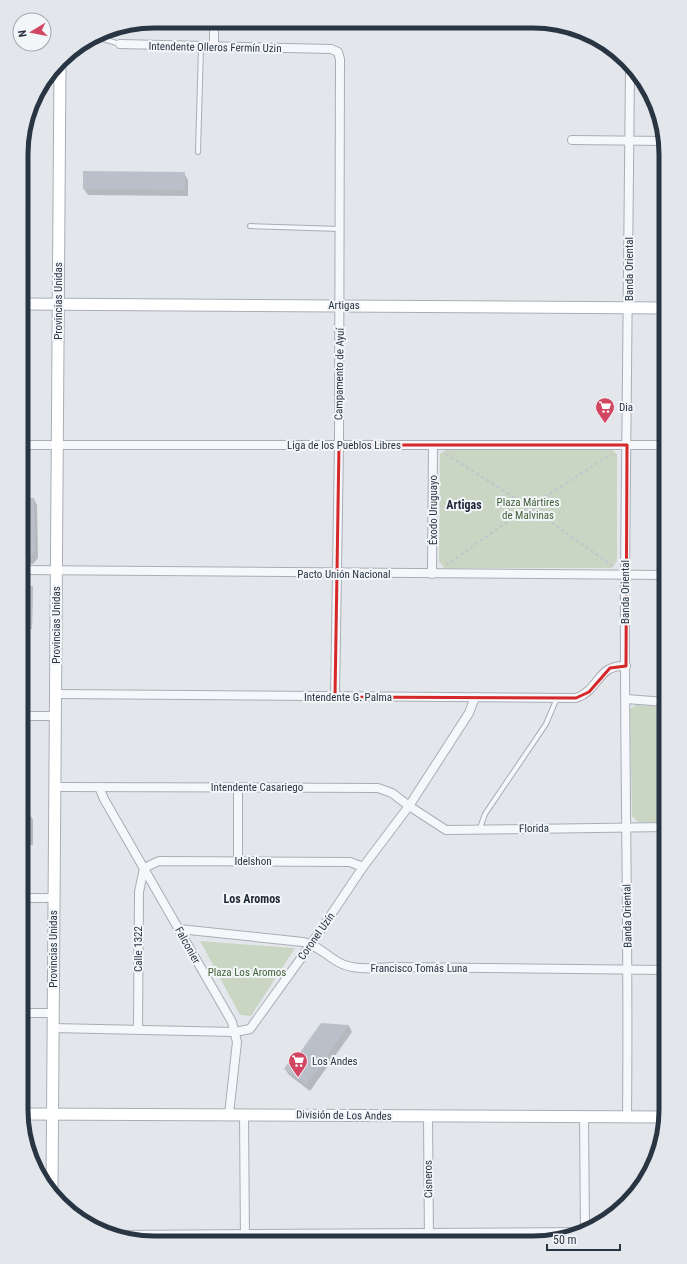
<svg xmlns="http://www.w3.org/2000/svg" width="687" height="1264" viewBox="0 0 687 1264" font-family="'Roboto Condensed',sans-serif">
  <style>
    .green { fill: #c9d6c4 }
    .shadow { fill: #0003 }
    .building { fill: #bac0c9 }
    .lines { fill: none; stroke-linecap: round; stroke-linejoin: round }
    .lane-casing { stroke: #a8aeb6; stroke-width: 6 }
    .street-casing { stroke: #a8aeb6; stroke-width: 10 }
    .secondary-casing { stroke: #a8aeb6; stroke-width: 13 }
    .path { stroke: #c1c5cb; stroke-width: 2; stroke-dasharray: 3 3; stroke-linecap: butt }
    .lane { stroke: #f6f7fa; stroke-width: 4 }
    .street { stroke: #f6f7fa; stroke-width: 8 }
    .secondary { stroke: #fff; stroke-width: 11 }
    .marked { fill: none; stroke: #d62828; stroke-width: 3; stroke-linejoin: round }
    .labels { text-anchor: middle; stroke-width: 4; stroke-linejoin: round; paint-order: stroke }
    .street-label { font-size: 11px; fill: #2a3544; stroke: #f3f6f9 }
    .poi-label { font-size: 11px; fill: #2a3544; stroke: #f3f6f9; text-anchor: start }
    .park-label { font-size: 11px; fill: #416137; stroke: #f3f6f9 }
    .neighbourhood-label { font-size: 12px; font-weight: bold; fill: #1c2635; stroke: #f3f6f9 }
    .rim { fill: none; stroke: #2a3544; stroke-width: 5 }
  </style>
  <rect width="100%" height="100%" fill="#e3e7ec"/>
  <g class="green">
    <polygon points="447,449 611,449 617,454 617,561 612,568 444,568 439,561 440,454"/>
    <polygon points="636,705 666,707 666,822 638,822 632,816 630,709"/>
    <polygon points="200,941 295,948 251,1016 240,1015"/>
  </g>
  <g class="shadow">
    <polygon points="184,173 188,180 188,196 88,195 84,189"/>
    <polygon points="22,499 34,499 37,505 38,558 33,564 22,564"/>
    <polygon points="22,586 33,588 32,629 22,629"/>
    <polygon points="21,813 29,813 33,820 33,845 21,845"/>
    <polygon points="321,1024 349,1026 352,1032 310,1091 289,1075 285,1069 299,1067 301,1065 297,1058"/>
  </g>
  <g class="building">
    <polygon points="83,171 185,172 185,190 83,189"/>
    <polygon points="22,498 34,498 35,552 29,558 22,558"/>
    <polygon points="22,585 33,586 32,628 22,628"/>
    <rect x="21" y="812" width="9" height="26"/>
    <polygon points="321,1023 349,1025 306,1085 284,1069 290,1060 299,1066 302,1062 296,1058"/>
  </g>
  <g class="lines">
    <g class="lane-casing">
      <g id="lane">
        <polyline points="92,38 103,39 120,44"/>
        <polyline points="198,152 201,47"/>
        <polyline points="250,226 340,229"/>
        <polyline points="480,828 485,814 546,724 557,698"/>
      </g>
    </g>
    <g class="street-casing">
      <g id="street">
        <polyline points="120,44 331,49 338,52 340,59 339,445 335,697"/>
        <polyline points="214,47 214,21"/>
        <polyline points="572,140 664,141"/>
        <polyline points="22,445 666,445"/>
        <polyline points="22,570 666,575"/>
        <polyline points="432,574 433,445"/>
        <path d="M56,694L576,698C600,690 597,664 626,666"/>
        <polyline points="626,699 666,702"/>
        <polyline points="21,716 56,716"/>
        <polyline points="55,787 378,788 392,793 409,806 446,830 666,827"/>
        <polyline points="99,787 104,799 232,1022 237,1042 229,1114"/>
        <polyline points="238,787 238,861"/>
        <polyline points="21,898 53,898"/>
        <path d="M179,929L303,942C317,945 326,955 338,962C354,971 374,968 391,967L666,970"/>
        <polyline points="21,1013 53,1013"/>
        <polyline points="53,1028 235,1032 250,1029 312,943 363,867 409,806 469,713 475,697"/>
        <polyline points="138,1030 139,892 144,868 159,861 350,862 363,867"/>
        <polyline points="244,1114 245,1242"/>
        <polyline points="428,1115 429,1243"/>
        <polyline points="584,1116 585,1231"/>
        <path d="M627,1116C629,935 624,755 625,574C626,406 629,237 630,69"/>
        <polyline points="113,1235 585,1232"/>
      </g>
    </g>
    <g class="secondary-casing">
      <g id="secondary">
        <polyline points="22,304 666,308"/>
        <polyline points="22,1114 666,1117"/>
        <polyline points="52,1188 60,63"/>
      </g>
    </g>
    <g class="path">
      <polyline points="446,454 529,507 613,566"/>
      <polyline points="446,565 529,507 612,454"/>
    </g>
    <use href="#lane" class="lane"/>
    <use href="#street" class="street"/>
    <use href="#secondary" class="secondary"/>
  </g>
  <path class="marked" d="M339,445H627L626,666L610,668L589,692L576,698L335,697Z"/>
  <defs>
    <g id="supermarket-pin" transform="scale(1)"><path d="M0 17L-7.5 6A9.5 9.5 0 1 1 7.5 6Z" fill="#d24661" stroke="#f3f6f9"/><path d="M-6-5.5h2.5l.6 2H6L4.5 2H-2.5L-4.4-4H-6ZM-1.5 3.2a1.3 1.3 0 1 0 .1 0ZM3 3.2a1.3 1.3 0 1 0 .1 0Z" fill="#fff"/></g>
  </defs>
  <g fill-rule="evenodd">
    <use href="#supermarket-pin" x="605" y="407"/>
    <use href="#supermarket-pin" x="298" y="1061"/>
  </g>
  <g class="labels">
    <g class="street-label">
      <text transform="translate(215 47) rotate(1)" y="4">Intendente Olleros Fermín Uzin</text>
      <text transform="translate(629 269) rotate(-90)" y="4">Banda Oriental</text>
      <text transform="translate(58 301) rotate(-90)" y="4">Provincias Unidas</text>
      <text x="344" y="309">Artigas</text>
      <text transform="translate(339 374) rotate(-89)" y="4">Campamento de Ayuí</text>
      <text x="344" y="449">Liga de los Pueblos Libres</text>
      <text transform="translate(433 510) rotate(-90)" y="4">Éxodo Uruguayo</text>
      <text x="344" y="578">Pacto Unión Nacional</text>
      <text transform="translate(625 592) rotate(-90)" y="4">Banda Oriental</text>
      <text transform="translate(56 625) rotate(-90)" y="4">Provincias Unidas</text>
      <text x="348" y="701">Intendente G. Palma</text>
      <text x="257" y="791">Intendente Casariego</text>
      <text transform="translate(534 828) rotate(-1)" y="4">Florida</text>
      <text x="253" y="865">Idelshon</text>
      <text transform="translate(627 916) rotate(-91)" y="4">Banda Oriental</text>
      <text transform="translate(316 936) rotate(-55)" y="4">Coronel Uzín</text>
      <text transform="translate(188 945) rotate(61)" y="4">Falconier</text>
      <text transform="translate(53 949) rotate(-90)" y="4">Provincias Unidas</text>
      <text transform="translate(138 949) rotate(-90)" y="4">Calle 1322</text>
      <text x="419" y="972">Francisco Tomás Luna</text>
      <text transform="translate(344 1115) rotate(1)" y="4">División de Los Andes</text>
      <text transform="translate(428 1179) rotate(-91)" y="4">Cisneros</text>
    </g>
    <g class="poi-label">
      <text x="619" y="411">Dia</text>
      <text x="312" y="1065">Los Andes</text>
    </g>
    <g class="park-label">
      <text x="528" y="506">Plaza Mártires<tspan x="528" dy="13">de Malvinas</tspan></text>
      <text x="247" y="976">Plaza Los Aromos</text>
    </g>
    <g class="neighbourhood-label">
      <text x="464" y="509">Artigas</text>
      <text x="252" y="903">Los Aromos</text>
    </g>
  </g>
  <path d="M0 0H687V1264H0ZM154 28H533A126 126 0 0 1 659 154V1110A126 126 0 0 1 533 1236H154A126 126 0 0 1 28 1110V154A126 126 0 0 1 154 28Z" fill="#e3e7eb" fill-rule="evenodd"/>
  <path class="rim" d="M154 28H533A126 126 0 0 1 659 154V1110A126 126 0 0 1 533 1236H154A126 126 0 0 1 28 1110V154A126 126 0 0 1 154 28Z"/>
  <g transform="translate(32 32) rotate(260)"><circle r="19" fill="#f3f6f9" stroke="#a3a9b1"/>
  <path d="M0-3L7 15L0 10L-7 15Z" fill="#d24661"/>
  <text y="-6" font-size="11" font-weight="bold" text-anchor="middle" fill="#2a3544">N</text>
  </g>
  <path d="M547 1244v6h73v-6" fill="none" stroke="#2a3544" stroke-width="2"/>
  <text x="553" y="1244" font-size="12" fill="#2a3544" stroke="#f3f6f9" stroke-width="3" paint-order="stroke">50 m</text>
</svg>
